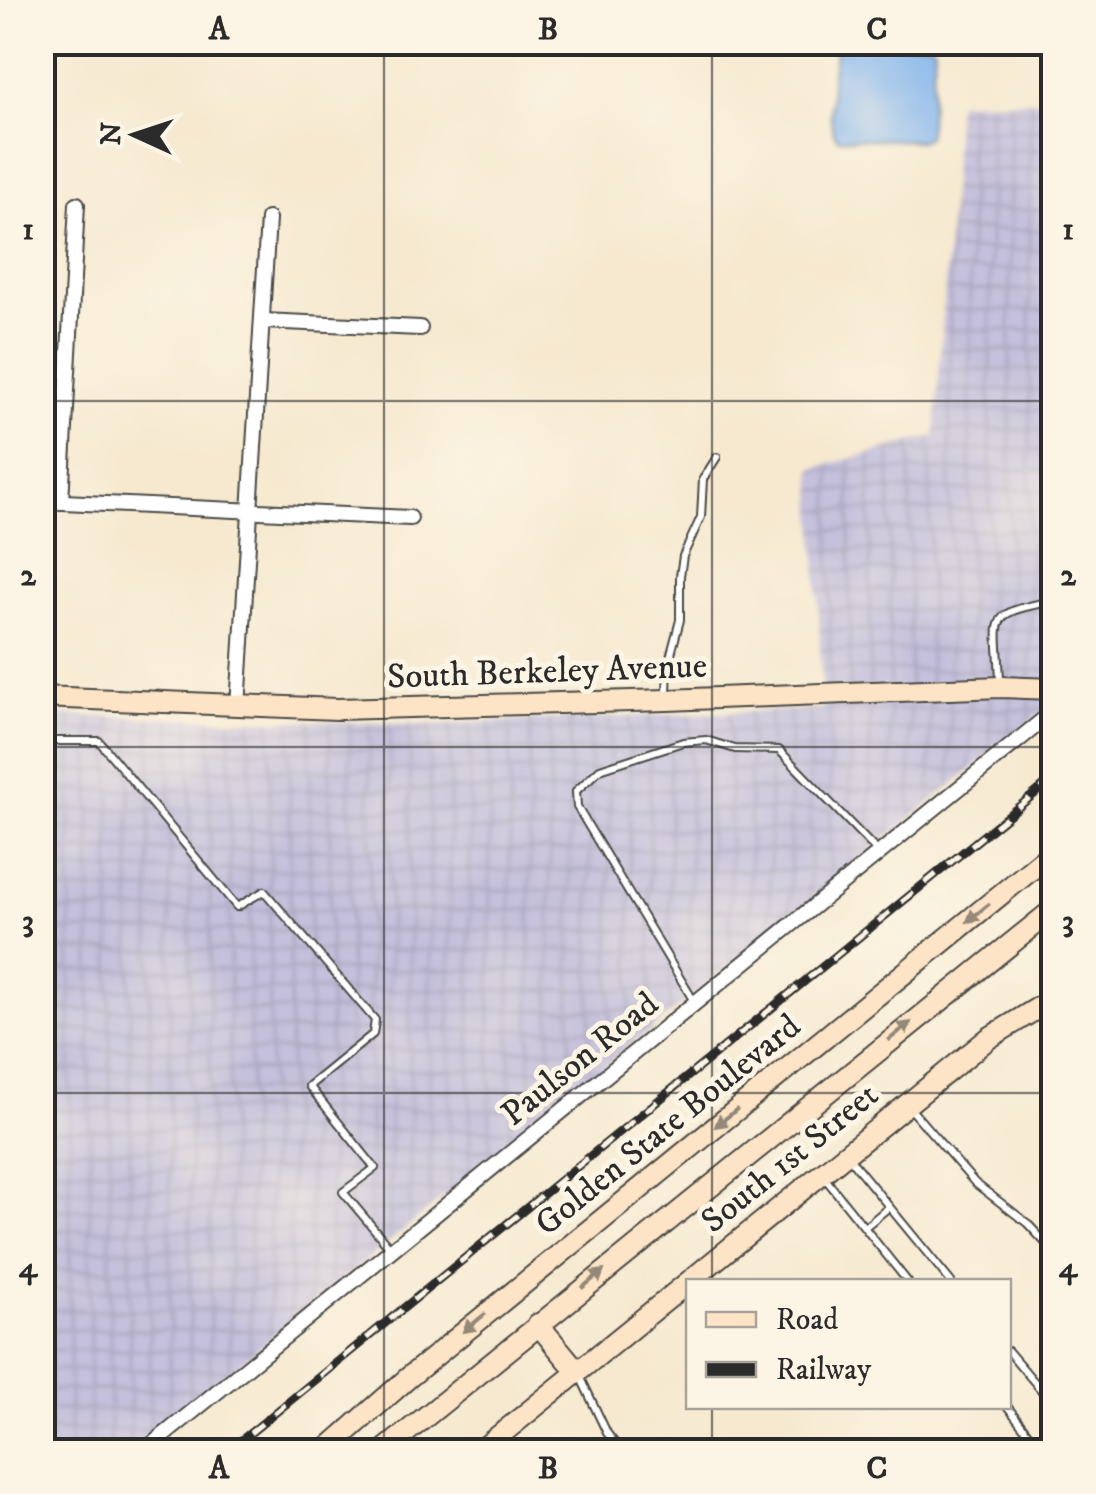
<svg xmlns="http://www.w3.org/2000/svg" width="1096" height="1494" viewBox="0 0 1096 1494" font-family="'IM FELL DW Pica',serif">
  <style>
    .industrial { fill: url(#industrial-grid) }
    .water { fill: #80b3ed; stroke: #566f8c; stroke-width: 2.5 }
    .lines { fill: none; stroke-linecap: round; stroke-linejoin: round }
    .lane-casing { stroke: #494844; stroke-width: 10 }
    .street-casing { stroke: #494844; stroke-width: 18 }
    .secondary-casing { stroke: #494844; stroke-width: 24 }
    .lane { stroke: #fff; stroke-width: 6 }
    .street { stroke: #fff; stroke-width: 14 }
    .secondary { stroke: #fee4c6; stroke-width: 20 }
    .rail-casing { stroke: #2b2b2b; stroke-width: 9 }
    .rail { stroke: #fcf5e5; stroke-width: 5; stroke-dasharray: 15; stroke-linecap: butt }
    .oneway { fill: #948878 }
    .grid { fill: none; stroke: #2b2b2b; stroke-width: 2.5; stroke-opacity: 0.55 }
    .labels { text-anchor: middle; stroke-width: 10; stroke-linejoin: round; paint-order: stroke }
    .street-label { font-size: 35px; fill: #2b2b2b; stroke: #fcf5e5 }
    .neatline { fill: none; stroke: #2b2b2b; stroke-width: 4 }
    .grid-label { font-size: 32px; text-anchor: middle; font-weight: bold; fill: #2b2b2b }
  </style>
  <defs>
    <pattern id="industrial-grid" width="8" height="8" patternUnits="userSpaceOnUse" patternTransform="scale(2.5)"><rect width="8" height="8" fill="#c5c0db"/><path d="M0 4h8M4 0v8" fill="none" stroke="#a9a5bc"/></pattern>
  </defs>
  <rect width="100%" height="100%" fill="#fcf5e5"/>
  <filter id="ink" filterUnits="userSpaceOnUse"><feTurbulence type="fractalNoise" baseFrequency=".01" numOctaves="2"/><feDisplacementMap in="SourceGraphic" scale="20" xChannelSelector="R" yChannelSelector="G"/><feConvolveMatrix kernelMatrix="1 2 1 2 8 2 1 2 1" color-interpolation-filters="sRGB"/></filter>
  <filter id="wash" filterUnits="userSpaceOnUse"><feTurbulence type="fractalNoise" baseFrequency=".0048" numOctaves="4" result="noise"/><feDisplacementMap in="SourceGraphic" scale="40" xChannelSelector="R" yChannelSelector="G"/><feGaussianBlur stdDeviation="2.25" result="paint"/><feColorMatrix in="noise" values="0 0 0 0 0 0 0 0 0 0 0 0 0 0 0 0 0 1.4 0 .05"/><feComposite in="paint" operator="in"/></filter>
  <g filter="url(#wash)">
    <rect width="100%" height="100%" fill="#f6e9d0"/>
    <polygon class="industrial" points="1053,100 1053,703 132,1451 43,1452 43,715 427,724 823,709 812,469 935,436 957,102"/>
    <path class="water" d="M839,43H930L935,48L928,137L920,141L837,138C825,122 831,61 839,43Z"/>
  </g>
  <g filter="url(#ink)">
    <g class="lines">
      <g class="lane-casing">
        <g id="lane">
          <path d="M1000,681C998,616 984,614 1054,601"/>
          <polyline points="667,694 668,665 680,620 680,576 683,556 701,517 703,479 717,457"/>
          <polyline points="42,741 99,741 237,907 264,891 375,1020 373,1034 309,1086 375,1168 343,1192 391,1249"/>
          <polyline points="695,1003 577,807 576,791 600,769 683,742 706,740 735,749 779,750 878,852"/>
          <polyline points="910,1108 975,1183 1027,1223 1054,1252"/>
          <polyline points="850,1159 951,1282"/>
          <polyline points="824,1177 908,1282"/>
          <polyline points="865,1227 889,1207"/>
          <polyline points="1008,1351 1054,1405"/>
          <polyline points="580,1376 607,1433 622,1452"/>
          <polyline points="1007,1406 1043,1452"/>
          <polyline points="886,1452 889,1449"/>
        </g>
      </g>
      <g class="street-casing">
        <g id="street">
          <polyline points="262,321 420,328"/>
          <polyline points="42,501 410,518"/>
          <polyline points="61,502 77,204"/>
          <polyline points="238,707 268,219"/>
          <polyline points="143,1452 1054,711"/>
        </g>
      </g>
      <g class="secondary-casing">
        <g id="secondary">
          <polyline points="42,697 337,709 667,700 1001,687 1054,689"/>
          <polyline points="538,1324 577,1371"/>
          <polyline points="324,1452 408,1378 1054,851"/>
          <polyline points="382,1452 1054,909"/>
          <polyline points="479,1452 989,1038 1054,998"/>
        </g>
      </g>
      <use href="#lane" class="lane"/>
      <use href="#street" class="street"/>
      <use href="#secondary" class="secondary"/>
      <g class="rail-casing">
        <g id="rail">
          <polyline points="42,1253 43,1253"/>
          <polyline points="227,1452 1054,778"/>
        </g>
      </g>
      <use href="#rail" class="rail"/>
    </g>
    <defs><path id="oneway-solid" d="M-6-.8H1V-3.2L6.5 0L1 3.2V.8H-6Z" transform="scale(2.5)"/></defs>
    <g class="oneway">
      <use href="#oneway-solid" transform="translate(978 913) rotate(141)"/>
      <use href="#oneway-solid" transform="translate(900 1031) rotate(-39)"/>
      <use href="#oneway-solid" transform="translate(726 1118) rotate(141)"/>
      <use href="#oneway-solid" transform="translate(593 1279) rotate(-39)"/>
      <use href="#oneway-solid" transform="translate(474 1323) rotate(141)"/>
    </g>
  </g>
  <path class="grid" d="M384,42V1452M712,42V1282M42,401H1054M42,747H1054M42,1093H1054M712,1406V1452"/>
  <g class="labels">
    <g class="street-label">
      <text transform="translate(547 670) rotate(-2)" y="12">South Berkeley Avenue</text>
      <text transform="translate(579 1058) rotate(-39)" y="12">Paulson Road</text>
      <text transform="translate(667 1124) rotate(-39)" y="12">Golden State Boulevard</text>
      <text transform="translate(789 1157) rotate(-39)" y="12">South 1st Street</text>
    </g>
  </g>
  <rect width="1096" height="1494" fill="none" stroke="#fcf5e5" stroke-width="110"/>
  <rect x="686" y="1279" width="325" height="130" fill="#fcf5e5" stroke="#a8a49b" stroke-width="2.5"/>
  <rect x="706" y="1312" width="50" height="15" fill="#fee4c6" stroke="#a8a49b" stroke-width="2.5"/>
  <text x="776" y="1329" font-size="30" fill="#2b2b2b">Road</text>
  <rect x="706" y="1362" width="50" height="15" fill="#2b2b2b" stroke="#a8a49b" stroke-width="2.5"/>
  <text x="776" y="1379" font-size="30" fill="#2b2b2b">Railway</text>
  <g transform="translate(135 135) rotate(273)" stroke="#fcf5e5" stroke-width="8" paint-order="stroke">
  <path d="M0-8L18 38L0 25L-18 38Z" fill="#2b2b2b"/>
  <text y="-15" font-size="28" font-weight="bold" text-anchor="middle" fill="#2b2b2b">N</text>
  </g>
  <rect x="55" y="55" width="986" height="1384" class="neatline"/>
  <g class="grid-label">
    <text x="219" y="39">A</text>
    <text x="548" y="39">B</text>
    <text x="877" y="39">C</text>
    <text x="28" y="239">1</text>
    <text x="1068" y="239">1</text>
    <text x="28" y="585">2</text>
    <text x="1068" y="585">2</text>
    <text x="28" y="931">3</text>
    <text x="1068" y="931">3</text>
    <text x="28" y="1277">4</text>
    <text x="1068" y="1277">4</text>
    <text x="219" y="1478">A</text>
    <text x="548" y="1478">B</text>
    <text x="877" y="1478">C</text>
  </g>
</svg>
